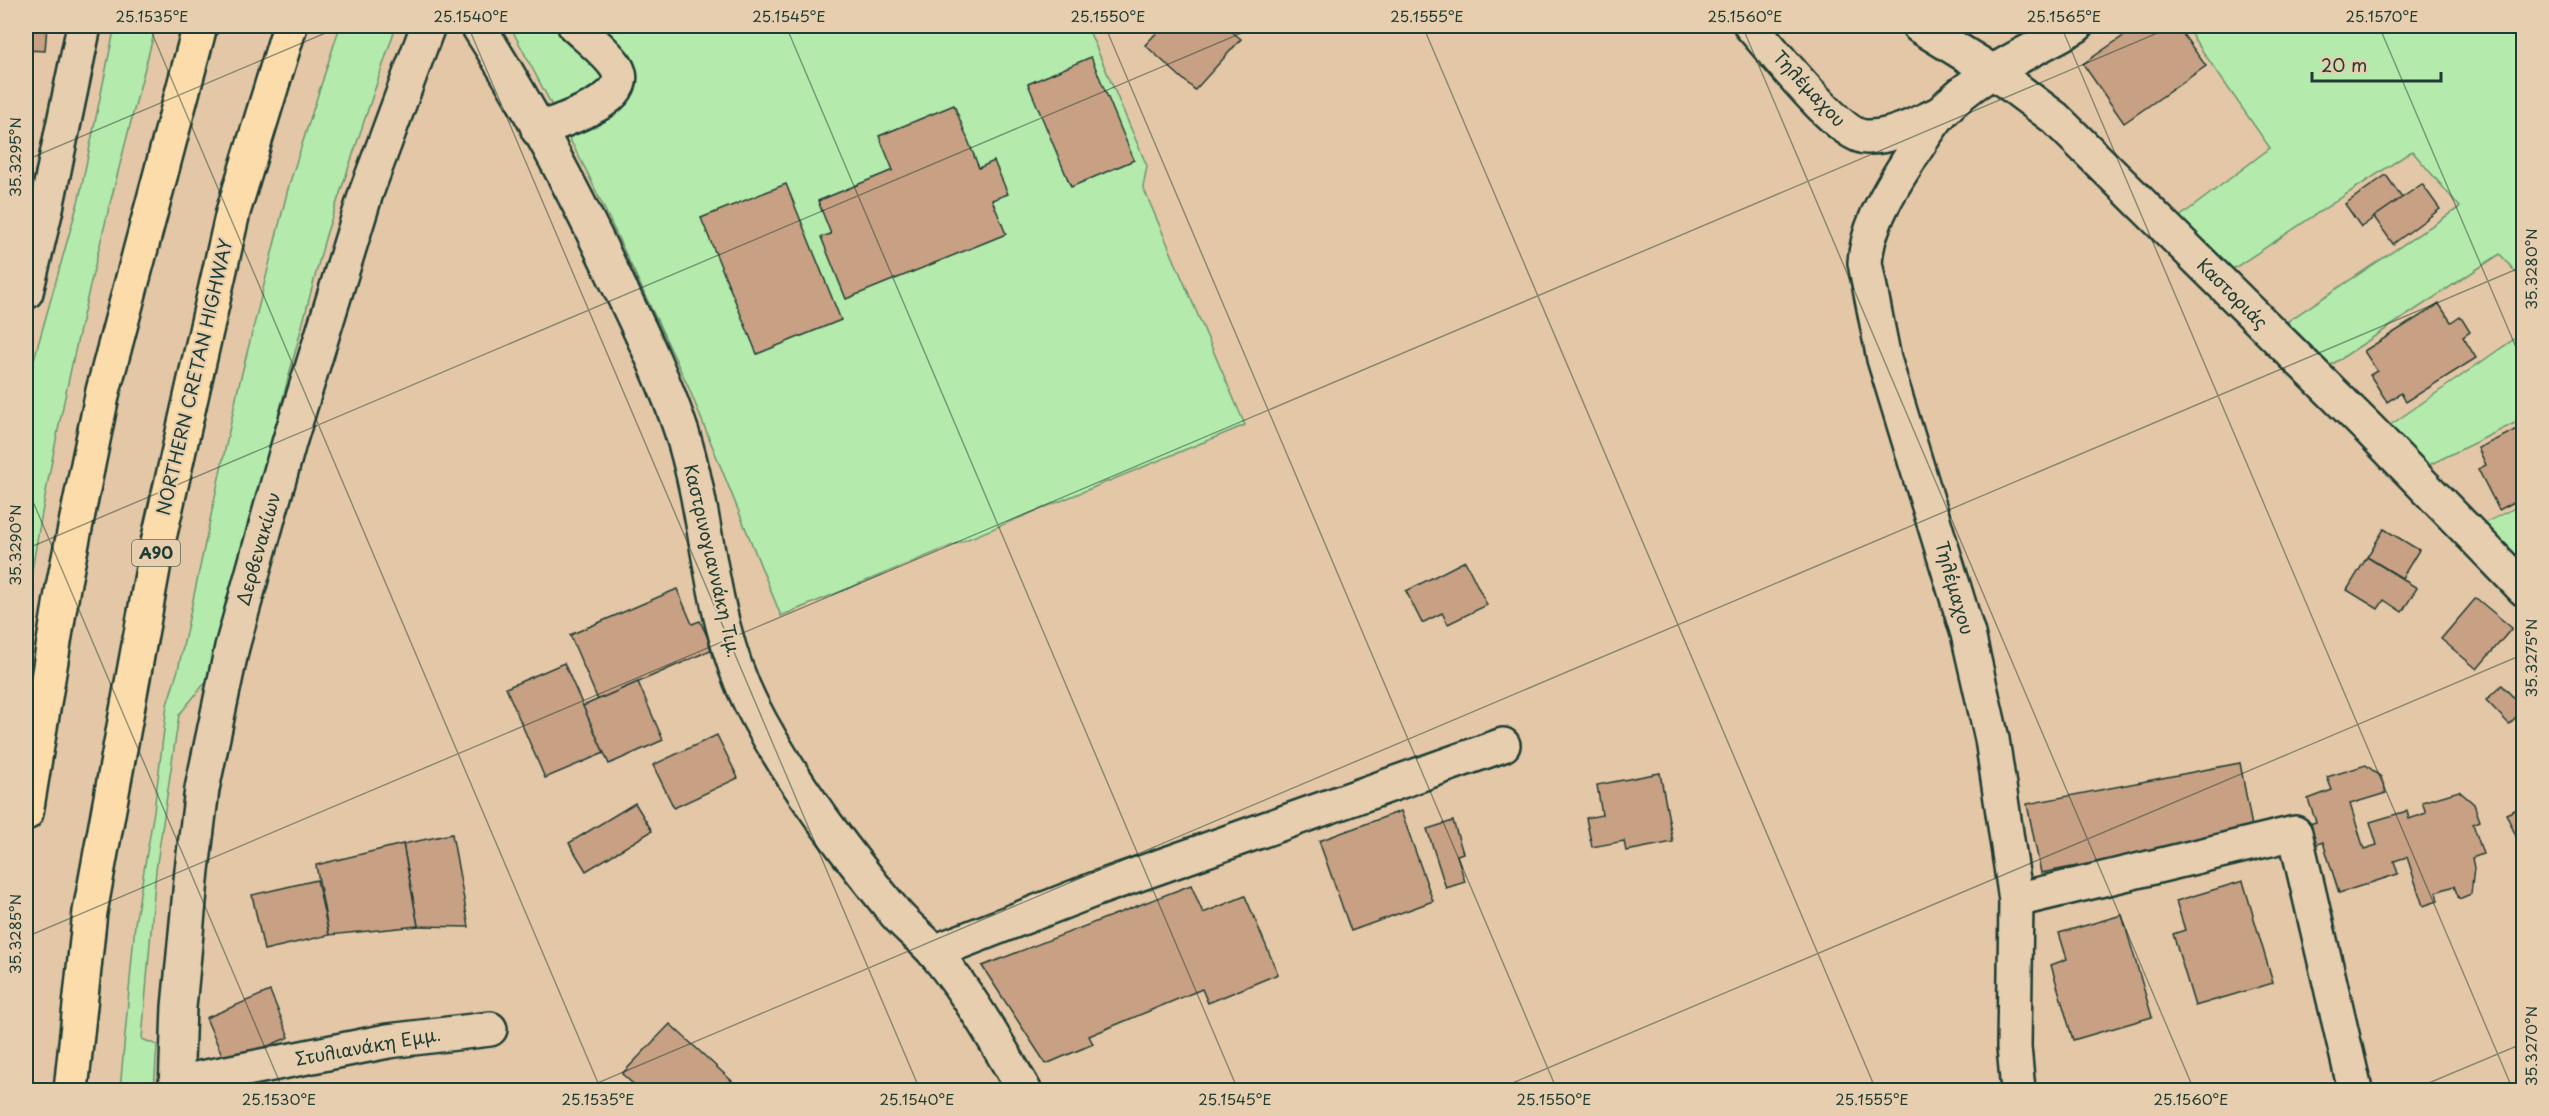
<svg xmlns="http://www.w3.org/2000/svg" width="2549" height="1116" viewBox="0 0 2549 1116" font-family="'Playpen Sans',sans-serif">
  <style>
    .green { fill: #b4eaac; stroke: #6a9470; stroke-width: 1.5 }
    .building { fill: #c8a084; stroke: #1f3d34; stroke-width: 1.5 }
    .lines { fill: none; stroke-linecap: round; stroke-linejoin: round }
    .minor-casing { stroke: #1f3d34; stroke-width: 38 }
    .highway-casing { stroke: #1f3d34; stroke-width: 38 }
    .minor { stroke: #e6ceae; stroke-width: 33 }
    .highway { stroke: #fddcac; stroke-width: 33 }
    .ticks { fill: none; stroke: #1f3d34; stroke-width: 1.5; stroke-opacity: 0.45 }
    .labels { text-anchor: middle; stroke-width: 4.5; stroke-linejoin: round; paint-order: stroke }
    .shield { fill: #e6ceae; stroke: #5b6859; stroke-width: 1.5 }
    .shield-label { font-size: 16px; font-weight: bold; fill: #1f3d34 }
    .street-label { font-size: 18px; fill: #1f3d34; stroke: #e6ceae }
    .neatline { fill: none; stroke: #1f3d34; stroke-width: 2 }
    .ticks-label { font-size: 15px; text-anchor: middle; fill: #1f3d34 }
  </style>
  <rect width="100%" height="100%" fill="#e4c7a7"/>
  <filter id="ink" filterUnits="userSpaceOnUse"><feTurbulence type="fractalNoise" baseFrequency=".0167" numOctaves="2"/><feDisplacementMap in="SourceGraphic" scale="12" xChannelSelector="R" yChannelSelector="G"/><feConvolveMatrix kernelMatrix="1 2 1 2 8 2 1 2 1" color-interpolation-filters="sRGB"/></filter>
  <g filter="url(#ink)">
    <g class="green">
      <path d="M115,26H156C105,218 56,411 26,608V388L79,199Z"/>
      <polygon points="340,26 396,26 326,235 209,678 179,715 156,870 142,1039 157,1045 154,1090 120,1090 135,924 154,811 167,705 178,670 238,389 289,185"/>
      <polygon points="510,26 1087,26 1147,166 1143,187 1245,425 781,616 688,386 587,172"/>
      <polygon points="2185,26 2523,26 2523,281 2500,254 2325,369 2282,325 2460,207 2412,151 2230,271 2178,218 2270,148"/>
      <polygon points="2523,333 2523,419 2425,467 2386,428"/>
      <polygon points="2523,504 2523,566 2483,524"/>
    </g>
    <g class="building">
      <polygon points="26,26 47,26 45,51 26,50"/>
      <polygon points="1163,26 1225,26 1241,39 1195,90 1145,45"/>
      <polygon points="2138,26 2177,26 2206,66 2124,123 2083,64"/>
      <polygon points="1091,57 1134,160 1071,187 1028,84"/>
      <polygon points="954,105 979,168 994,161 1008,194 992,200 1006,234 846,299 821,237 831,234 818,201 893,170 879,136"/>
      <polygon points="2386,175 2402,198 2361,227 2345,204"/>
      <polygon points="786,184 841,320 757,354 701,218"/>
      <polygon points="2422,184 2440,209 2393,244 2374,217"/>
      <polygon points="2439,304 2451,322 2460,316 2470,332 2463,337 2476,358 2406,402 2401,393 2387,402 2370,375 2377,371 2364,351"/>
      <polygon points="2524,426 2524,497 2499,510 2478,469 2486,465 2478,448"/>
      <polygon points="2384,529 2419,550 2402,578 2367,557"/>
      <polygon points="2367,557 2417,588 2402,612 2384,600 2378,609 2347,590"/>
      <polygon points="1465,561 1487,605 1448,624 1442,613 1422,623 1406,591"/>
      <polygon points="677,589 692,624 700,621 713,649 598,700 570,635"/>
      <polygon points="2476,598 2512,628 2477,669 2441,639"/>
      <polygon points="564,663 604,753 545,778 506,688"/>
      <polygon points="638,682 663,740 609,764 583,706"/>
      <polygon points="2502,685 2524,709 2509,724 2486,700"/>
      <polygon points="717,735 738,778 674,808 653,765"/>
      <polygon points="2240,763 2253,832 2041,873 2027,804"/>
      <polygon points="2366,765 2381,777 2386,793 2350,804 2364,849 2377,845 2370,822 2407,811 2409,819 2426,813 2422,802 2459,791 2474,804 2480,821 2473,824 2483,854 2472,858 2474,868 2471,894 2459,899 2454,886 2436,892 2438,901 2423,906 2407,857 2394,861 2398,874 2339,893 2323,842 2315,845 2309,824 2316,822 2308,799 2332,790 2327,777"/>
      <polygon points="1660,773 1673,842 1626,851 1624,841 1592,847 1586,818 1602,815 1597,785"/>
      <polygon points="635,803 652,831 586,871 569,843"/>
      <polygon points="2524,806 2524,854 2506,814"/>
      <polygon points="1401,811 1433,901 1351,931 1319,841"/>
      <polygon points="1453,821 1463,853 1457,855 1465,882 1446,888 1427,829"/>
      <polygon points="452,834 469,927 418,926 403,844"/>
      <polygon points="403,844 418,926 329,935 316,865"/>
      <polygon points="317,880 329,935 264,950 252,895"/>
      <polygon points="2243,881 2273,983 2195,1006 2173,934 2185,930 2176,901"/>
      <polygon points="1191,885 1203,913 1245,896 1278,974 1208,1003 1202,989 1089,1036 1093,1044 1046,1064 982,966"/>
      <polygon points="2122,915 2152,1017 2073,1040 2051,965 2067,959 2059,933"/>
      <polygon points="270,991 289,1037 226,1064 206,1018"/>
      <polygon points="670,1024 732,1081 723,1090 640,1090 622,1074"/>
    </g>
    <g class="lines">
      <g class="minor-casing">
        <g id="minor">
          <path d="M478,26C530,107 576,195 617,282C641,332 665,381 682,433C710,521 709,620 751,704C789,779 843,849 896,914C908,928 923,939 935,953C970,995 997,1043 1024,1090"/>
          <path d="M1751,26C1771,48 1840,137 1866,137C1892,138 1918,123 1941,113"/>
          <polyline points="1919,26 1995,73 2055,118 2369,429 2524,589"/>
          <path d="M538,130C561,120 639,99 615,65C604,50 588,38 575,26"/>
          <polyline points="26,292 45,213 84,26"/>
          <polyline points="2016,900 2295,833 2355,1090"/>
          <polyline points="934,952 1096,889 1503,745"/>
          <polyline points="176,1083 388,1041 490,1029"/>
          <polyline points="176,1090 179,1007 192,870 202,789 232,647 289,443 366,193 428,26"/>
          <path d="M2018,1090L2014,1047L2016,900L1992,739L1968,634L1884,359L1865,263C1867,230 1883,202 1900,174C1913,154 1925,132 1941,113C1973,76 2034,50 2076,26"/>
        </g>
      </g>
      <g class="highway-casing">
        <g id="highway">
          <polyline points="26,813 63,587 103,391 200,26"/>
          <polyline points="71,1090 90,912 157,547 233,212 290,26"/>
        </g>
      </g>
      <use href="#minor" class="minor"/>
      <use href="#highway" class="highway"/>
    </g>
  </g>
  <path class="ticks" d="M149,26L601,1090M468,26L920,1090M786,26L1238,1090M1105,26L1557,1090M1423,26L1876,1090M1742,26L2194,1090M2061,26L2513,1090M2379,26L2524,366M26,160L342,26M26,485L283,1090M26,549L1258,26M26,937L2174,26M581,1090L2524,266M1496,1090L2524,654M2412,1090L2524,1043"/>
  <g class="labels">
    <rect class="shield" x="132" y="540" width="48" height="26" rx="4.5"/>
    <g class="shield-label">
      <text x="156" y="559">Α90</text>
    </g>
    <g class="street-label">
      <text transform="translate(1809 89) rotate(47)" y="6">Τηλέμαχου</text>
      <text transform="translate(2232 294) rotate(45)" y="6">Καστοριάς</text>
      <text transform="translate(195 377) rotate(-77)" y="6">NORTHERN CRETAN HIGHWAY</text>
      <text transform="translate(259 549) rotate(-74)" y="6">Δερβενακίων</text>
      <text transform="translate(712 561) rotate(77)" y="6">Καστρινογιαννάκη Τιμ.</text>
      <text transform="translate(1954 588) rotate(74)" y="6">Τηλέμαχου</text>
      <text transform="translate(368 1047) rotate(-10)" y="6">Στυλιανάκη Εμμ.</text>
    </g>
  </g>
  <rect width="2549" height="1116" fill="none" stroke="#e6ceae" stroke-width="66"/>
  <path d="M2312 72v9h129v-9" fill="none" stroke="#1f3d34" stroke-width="3"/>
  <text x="2321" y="72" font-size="18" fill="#1f3d34" stroke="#e6ceae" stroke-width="4.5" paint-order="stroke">20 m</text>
  <rect x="33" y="33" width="2483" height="1050" class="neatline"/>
  <g class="ticks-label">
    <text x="152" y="22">25.1535°E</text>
    <text x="471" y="22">25.1540°E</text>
    <text x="789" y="22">25.1545°E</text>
    <text x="1108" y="22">25.1550°E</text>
    <text x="1427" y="22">25.1555°E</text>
    <text x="1745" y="22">25.1560°E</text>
    <text x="2064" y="22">25.1565°E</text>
    <text x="2382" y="22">25.1570°E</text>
    <text transform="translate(16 157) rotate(-90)" y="5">35.3295°N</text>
    <text transform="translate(2532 269) rotate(-90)" y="5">35.3280°N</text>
    <text transform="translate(16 545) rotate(-90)" y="5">35.3290°N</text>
    <text transform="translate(2532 658) rotate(-90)" y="5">35.3275°N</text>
    <text transform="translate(16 934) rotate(-90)" y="5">35.3285°N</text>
    <text transform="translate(2532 1046) rotate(-90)" y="5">35.3270°N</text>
    <text x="279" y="1105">25.1530°E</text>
    <text x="598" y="1105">25.1535°E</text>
    <text x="917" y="1105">25.1540°E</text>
    <text x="1235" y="1105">25.1545°E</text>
    <text x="1554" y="1105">25.1550°E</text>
    <text x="1872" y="1105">25.1555°E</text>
    <text x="2191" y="1105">25.1560°E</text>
  </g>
</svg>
